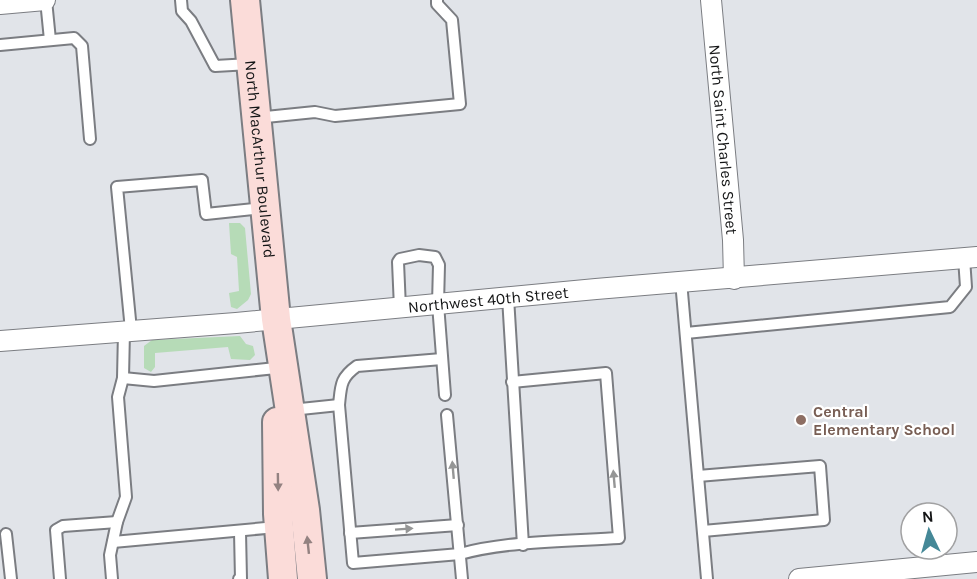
<svg xmlns="http://www.w3.org/2000/svg" width="977" height="579" viewBox="0 0 977 579" font-family="Karla,sans-serif">
  <style>
    .green { fill: #b6dbb7 }
    .lines { fill: none; stroke-linecap: round; stroke-linejoin: round }
    .lane-casing { stroke: #7b7d82; stroke-width: 14 }
    .street-casing { stroke: #7b7d82; stroke-width: 22 }
    .secondary-casing { stroke: #7b7d82; stroke-width: 32 }
    .lane { stroke: #fff; stroke-width: 10 }
    .street { stroke: #fff; stroke-width: 20 }
    .secondary { stroke: #fbdcd9; stroke-width: 28 }
    .oneway { fill: #959696 }
    .oneway2 { fill: #938281 }
    .education-dot { fill: #8d6e63; stroke: #fff; stroke-width: 2 }
    .labels { text-anchor: middle; stroke-width: 4.5; stroke-linejoin: round; paint-order: stroke }
    .street-label { font-size: 16px; fill: #141516; stroke: #fff }
    .education-label { font-size: 16px; font-weight: bold; fill: #785e54; stroke: #fff; text-anchor: start }
  </style>
  <rect width="100%" height="100%" fill="#e1e4e9"/>
  <g class="green">
    <polygon points="229,223 240,223 245,228 251,294 248,300 237,309 231,307 229,293 239,291 237,257 231,254"/>
    <polygon points="240,336 246,344 253,346 255,355 250,360 231,359 228,347 155,353 155,367 151,372 144,368 144,346 152,340"/>
  </g>
  <g class="lines">
    <g class="lane-casing">
      <g id="lane">
        <polyline points="46,0 50,40"/>
        <polyline points="181,0 182,11 191,21 215,66 250,64"/>
        <polyline points="0,45 74,38 82,46 90,139"/>
        <polyline points="256,118 315,112 335,116 460,104 452,20 437,4 437,0"/>
        <polyline points="681,281 707,579"/>
        <polyline points="508,297 523,545"/>
        <polyline points="400,308 398,262 400,259 419,255 435,257 439,265 438,304 445,395"/>
        <polyline points="131,330 117,187 202,180 206,214 263,208"/>
        <polyline points="686,333 950,307 966,287 964,258"/>
        <path d="M442,359L357,366C340,378 341,386 339,405L353,563L460,554C506,541 570,541 619,538L606,373L512,382"/>
        <polyline points="123,378 154,381 276,368"/>
        <polyline points="291,410 339,405"/>
        <polyline points="447,415 462,579"/>
        <polyline points="698,476 820,466 824,520 703,531"/>
        <polyline points="350,533 458,525"/>
        <polyline points="6,534 11,579"/>
        <polyline points="113,542 277,527"/>
        <polyline points="60,579 56,530 63,526 117,522"/>
        <polyline points="112,579 110,555 117,522 126,497 118,397 123,378 124,331"/>
        <polyline points="239,579 241,579 240,532"/>
      </g>
    </g>
    <g class="street-casing">
      <g id="street">
        <path id="s1" d="M711,0L733,240L734,279"/>
        <polyline points="0,4 45,0"/>
        <path id="s2" d="M0,341L236,323L596,289L977,257"/>
        <polyline points="799,579 977,562"/>
      </g>
    </g>
    <g class="secondary-casing">
      <g id="secondary">
        <path id="s3" d="M245,0L276,319L305,510L312,579"/>
        <polyline points="277,422 278,514 283,579"/>
      </g>
    </g>
    <use href="#lane" class="lane"/>
    <use href="#street" class="street"/>
    <use href="#secondary" class="secondary"/>
  </g>
  <defs><path id="oneway-solid" d="M-6-.8H1V-3.2L6.5 0L1 3.2V.8H-6Z" transform="scale(1.5)"/></defs>
  <g class="oneway">
    <use href="#oneway-solid" transform="translate(453 470) rotate(-95)"/>
    <use href="#oneway-solid" transform="translate(614 479) rotate(-95)"/>
    <use href="#oneway-solid" transform="translate(404 529) rotate(-4)"/>
  </g>
  <g class="oneway2">
    <use href="#oneway-solid" transform="translate(278 482) rotate(89)"/>
    <use href="#oneway-solid" transform="translate(308 545) rotate(-96)"/>
  </g>
  <circle class="education-dot" cx="801" cy="420" r="6"/>
  <g class="labels">
    <g class="street-label">
      <text dy="6" stroke="none"><textPath href="#s1" startOffset="140">North Saint Charles Street</textPath></text>
      <text dy="6" stroke="none"><textPath href="#s3" startOffset="160">North MacArthur Boulevard</textPath></text>
      <text dy="6" stroke="none"><textPath href="#s2" startOffset="490">Northwest 40th Street</textPath></text>
    </g>
    <g class="education-label">
      <text x="813" y="417">Central<tspan x="813" dy="18">Elementary School</tspan></text>
    </g>
  </g>
  <g transform="translate(929 531) rotate(355)"><circle r="28" fill="#ffffff" stroke="#a1a1a2" stroke-width="1.5"/>
  <path d="M0-4.5L10 22L0 15L-10 22Z" fill="#458897"/>
  <text y="-9" font-size="16" font-weight="bold" text-anchor="middle" fill="#141516">N</text>
  </g>
</svg>
